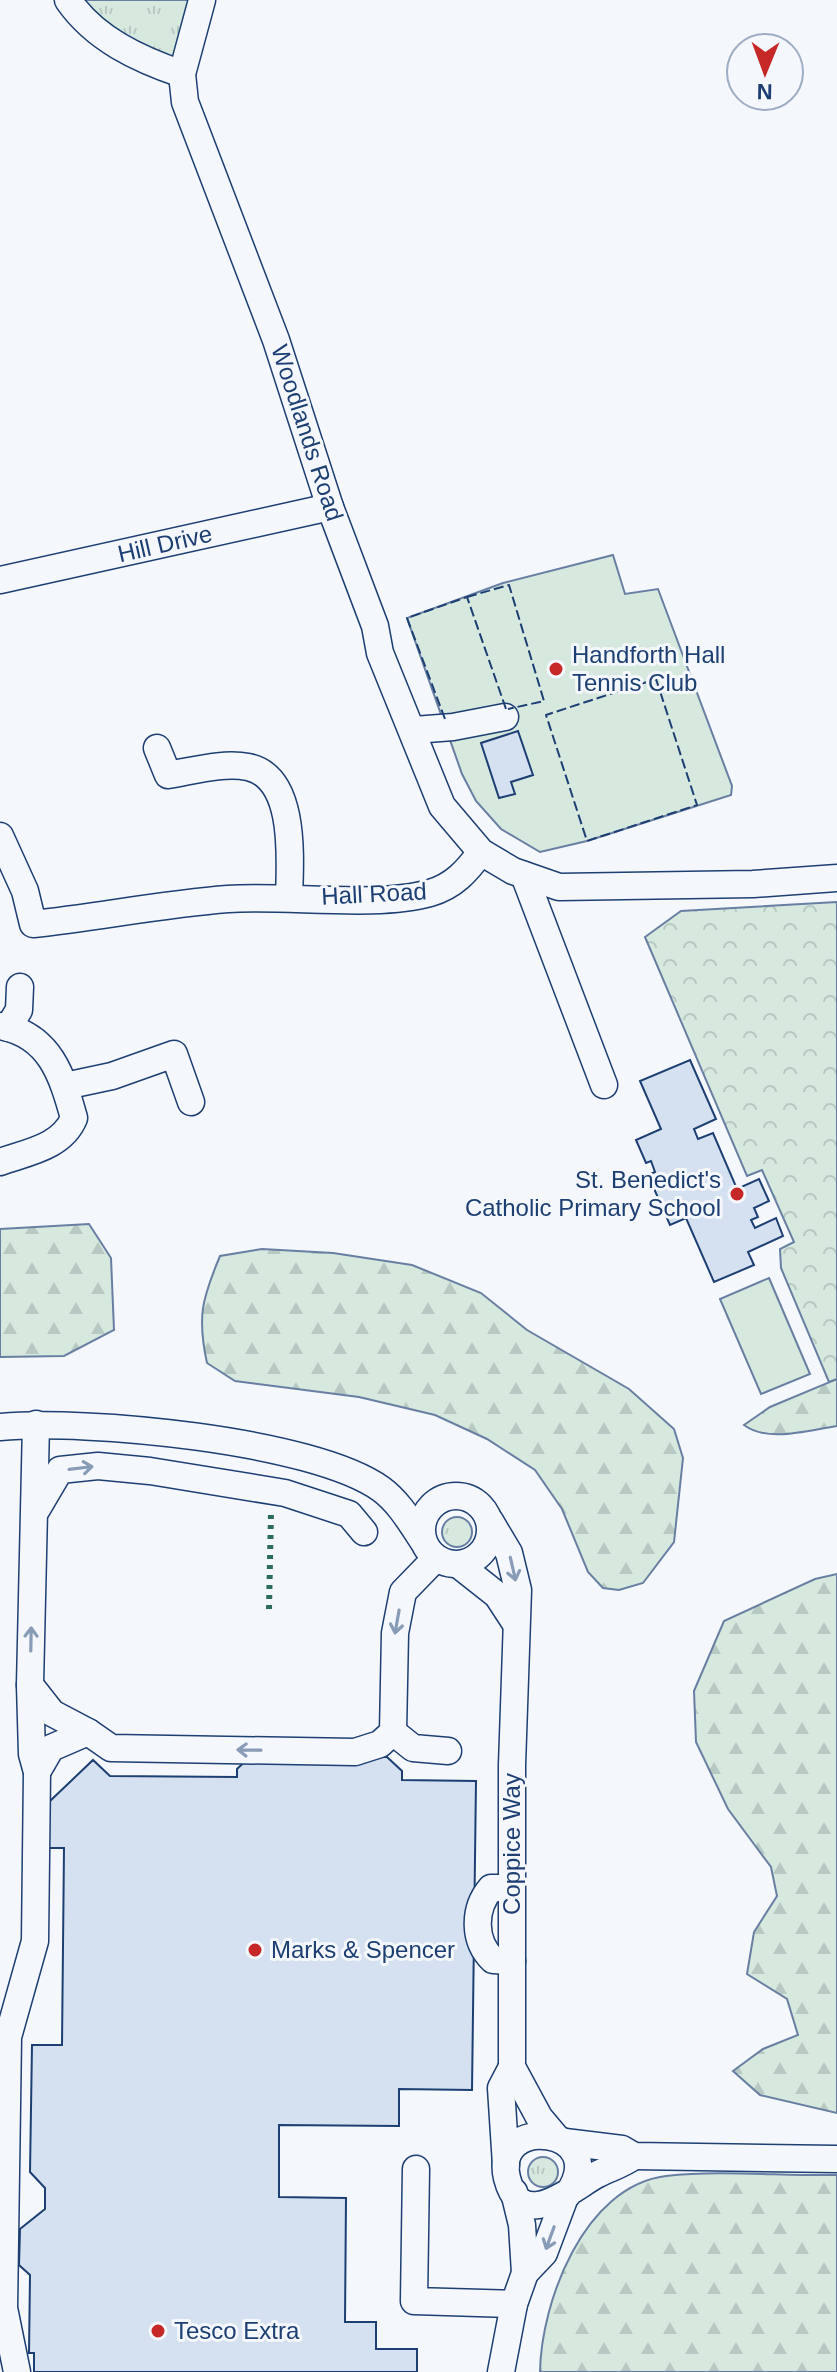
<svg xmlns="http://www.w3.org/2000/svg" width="837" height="2372" viewBox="0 0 837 2372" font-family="Helvetica,sans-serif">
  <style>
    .grass { fill: url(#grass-tufts); stroke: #687fa3; stroke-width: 2 }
    .forest { fill: url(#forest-firs); stroke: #687fa3; stroke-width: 2 }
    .park { fill: url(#park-crowns); stroke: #687fa3; stroke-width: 2 }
    .pitch { fill: #d7e8df; stroke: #687fa3; stroke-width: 2 }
    .building { fill: #d5e0f0; stroke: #1d3f73; stroke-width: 2 }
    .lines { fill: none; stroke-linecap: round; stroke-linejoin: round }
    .minor-casing { stroke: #1d3f73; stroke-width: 29 }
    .minor { stroke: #f4f7fb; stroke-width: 26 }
    .hedge { stroke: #2c6c60; stroke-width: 6; stroke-dasharray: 4 6; stroke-linecap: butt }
    .fence { stroke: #1d3f73; stroke-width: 2; stroke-dasharray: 10 4; stroke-linecap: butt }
    .oneway { stroke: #889bb7 }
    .poi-dot { fill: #c62828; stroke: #f4f7fb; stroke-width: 3 }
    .labels { text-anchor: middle; stroke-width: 6; stroke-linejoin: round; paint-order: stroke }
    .street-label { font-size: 24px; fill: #1d3f73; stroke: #f4f7fb }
    .poi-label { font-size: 24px; fill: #1d3f73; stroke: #f4f7fb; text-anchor: start }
  </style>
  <defs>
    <pattern id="grass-tufts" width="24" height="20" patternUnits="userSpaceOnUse" patternTransform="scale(2)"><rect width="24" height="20" fill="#d7e8df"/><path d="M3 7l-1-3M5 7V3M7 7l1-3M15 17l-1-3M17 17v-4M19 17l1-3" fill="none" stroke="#b8c8c3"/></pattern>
    <pattern id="forest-firs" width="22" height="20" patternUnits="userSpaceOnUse" patternTransform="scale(2)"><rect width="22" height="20" fill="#d7e8df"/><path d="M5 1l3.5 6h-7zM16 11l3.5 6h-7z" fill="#b8c8c3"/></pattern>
    <pattern id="park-crowns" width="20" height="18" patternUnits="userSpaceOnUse" patternTransform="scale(2)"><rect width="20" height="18" fill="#d7e8df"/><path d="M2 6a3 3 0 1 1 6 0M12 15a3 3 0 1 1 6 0" fill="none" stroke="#b8c8c3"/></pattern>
  </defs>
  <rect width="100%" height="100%" fill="#f4f7fb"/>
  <g class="grass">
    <polygon points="68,0 202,0 182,74"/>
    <circle cx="457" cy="1532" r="15"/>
    <circle cx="543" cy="2172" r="15"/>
  </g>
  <g class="forest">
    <polygon points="89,1224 111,1258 114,1330 64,1356 0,1357 0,1229"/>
    <path d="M262,1249L333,1253L412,1265L481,1293L527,1330L629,1389L674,1429L683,1458L674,1542L643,1583L619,1590L603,1588L588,1572L562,1509L535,1470L487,1439L435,1415L359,1397L235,1381L207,1363C197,1317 202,1299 220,1256Z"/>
    <path d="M837,1379V1426C809,1430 768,1443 744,1425L770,1407Z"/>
    <polygon points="837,1574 837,2113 760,2095 733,2071 763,2049 798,2035 787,1999 747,1974 754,1932 777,1896 771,1867 728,1809 696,1742 694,1691 724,1621 815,1579"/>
    <path d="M837,2175V2372H540C541,2302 584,2186 666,2176C721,2170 781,2176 837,2175Z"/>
  </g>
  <polygon class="park" points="837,902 837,1379 829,1382 781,1268 780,1249 794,1242 762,1170 747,1176 645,937 681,911"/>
  <g class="pitch">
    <polygon points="613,555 625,594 658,589 732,786 731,795 587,841 540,852 501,829 476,801 462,774 407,618 503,583"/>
    <polygon points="769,1278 810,1374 761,1394 720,1299"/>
  </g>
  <g class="building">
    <polygon points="518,731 533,775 511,782 515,794 499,798 481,743"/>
    <polygon points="690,1060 716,1119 694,1129 698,1139 713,1133 737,1189 759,1179 769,1201 754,1208 758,1217 751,1220 755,1228 776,1218 783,1236 748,1252 754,1265 714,1282 686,1218 670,1225 648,1175 655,1172 651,1161 646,1163 636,1140 661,1129 640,1081"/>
    <polygon points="251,1756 387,1757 402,1771 402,1780 476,1781 472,2090 399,2089 399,2126 279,2125 279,2197 346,2198 345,2322 376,2322 376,2349 417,2349 417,2372 34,2372 34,2353 29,2353 30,2275 19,2265 20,2229 45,2209 45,2188 30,2172 32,2045 62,2045 64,1848 49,1848 49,1802 93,1760 110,1776 237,1777 237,1769"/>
  </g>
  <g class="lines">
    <g class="minor-casing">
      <g id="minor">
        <path d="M68,0C95,39 138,59 182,74"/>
        <polyline points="202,0 182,74 185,102 276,340 330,507 375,626 380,653 442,806 481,852 513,871 559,887 753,884 837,878"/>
        <polyline points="0,580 330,507"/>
        <polyline points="414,730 453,727 505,717"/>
        <path d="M157,748L168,775C193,771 223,762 248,767C297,777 290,861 289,898"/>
        <path d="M0,836L25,891L33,924C98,917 163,904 228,899C287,895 377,908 430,893C454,886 467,871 481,852"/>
        <polyline points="524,875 604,1085"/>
        <path d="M0,1026C50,1035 62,1075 74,1118C62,1147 28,1152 0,1162"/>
        <polyline points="8,1028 19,1010 20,987"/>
        <polyline points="65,1086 112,1076 174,1054 191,1102"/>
        <path d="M0,1427C85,1419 313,1440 381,1489C399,1502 411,1523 423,1541"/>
        <circle cx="456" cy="1530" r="34"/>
        <polyline points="37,1509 60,1470 98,1466 150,1471 285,1493 349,1514 364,1532"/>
        <polyline points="490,1521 509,1553 518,1590 512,1765 512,2067 539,2117 555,2136"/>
        <polyline points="459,1565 497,1595 514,1621"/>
        <polyline points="30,1685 52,1713 88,1732"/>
        <polyline points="393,1732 413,1748 448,1751"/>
        <polyline points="37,1772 51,1748 88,1732 111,1748 355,1752 380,1744 393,1732 395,1633 403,1592 436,1558"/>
        <path d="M511,1888H491C473,1909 473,1941 493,1960L512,1961"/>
        <polyline points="565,2142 622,2149 634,2156 837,2159"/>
        <polyline points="506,2165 501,2088 512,2067"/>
        <polyline points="416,2169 414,2301 514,2304"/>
        <polyline points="514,2192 522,2225 525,2273"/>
        <path d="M568,2194C613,2127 491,2113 507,2178C521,2234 571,2189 596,2175C609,2168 622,2165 634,2156"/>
        <polyline points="17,2372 4,2308 8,2037 35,1941 37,1772 32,1754 30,1685 36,1424"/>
        <polyline points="501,2372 514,2304 525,2273 544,2253 565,2197"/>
      </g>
    </g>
    <use href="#minor" class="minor"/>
    <polyline class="hedge" points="269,1609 271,1512"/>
    <g class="fence">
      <polyline points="467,597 509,585 544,701 508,709"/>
      <polygon points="656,679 697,805 587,841 546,715"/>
      <polyline points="445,719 407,618 467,597 506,709"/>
    </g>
  </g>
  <defs><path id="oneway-shaft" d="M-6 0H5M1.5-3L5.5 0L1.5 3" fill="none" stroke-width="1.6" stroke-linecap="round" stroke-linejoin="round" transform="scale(2)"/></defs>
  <g class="oneway">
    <use href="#oneway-shaft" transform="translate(81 1468) rotate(-7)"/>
    <use href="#oneway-shaft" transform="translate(513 1569) rotate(77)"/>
    <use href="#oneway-shaft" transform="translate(397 1622) rotate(100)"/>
    <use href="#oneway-shaft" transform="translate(31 1639) rotate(-89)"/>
    <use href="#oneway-shaft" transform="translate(249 1750) rotate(-179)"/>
    <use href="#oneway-shaft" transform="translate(550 2238) rotate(110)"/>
  </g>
  <g class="poi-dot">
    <circle cx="556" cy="669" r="8"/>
    <circle cx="737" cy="1194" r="8"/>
    <circle cx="255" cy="1950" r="8"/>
    <circle cx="158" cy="2331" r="8"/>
  </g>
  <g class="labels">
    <g class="street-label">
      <text transform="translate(307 433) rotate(72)" y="8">Woodlands Road</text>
      <text transform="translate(165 544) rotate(-13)" y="8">Hill Drive</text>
      <text transform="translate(374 894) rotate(-3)" y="8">Hall Road</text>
      <text transform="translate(512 1844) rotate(-90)" y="8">Coppice Way</text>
    </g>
    <g class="poi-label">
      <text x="572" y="663">Handforth Hall<tspan x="572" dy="28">Tennis Club</tspan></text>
      <text x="721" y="1188" text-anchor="end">St. Benedict's<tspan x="721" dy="28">Catholic Primary School</tspan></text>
      <text x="271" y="1958">Marks &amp; Spencer</text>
      <text x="174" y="2339">Tesco Extra</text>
    </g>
  </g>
  <g transform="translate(765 72) rotate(181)"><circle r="38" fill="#f4f7fb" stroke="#9eadc5" stroke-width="2"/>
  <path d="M0-6L14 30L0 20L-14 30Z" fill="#c62828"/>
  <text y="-12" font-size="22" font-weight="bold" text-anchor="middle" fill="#1d3f73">N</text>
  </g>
</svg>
